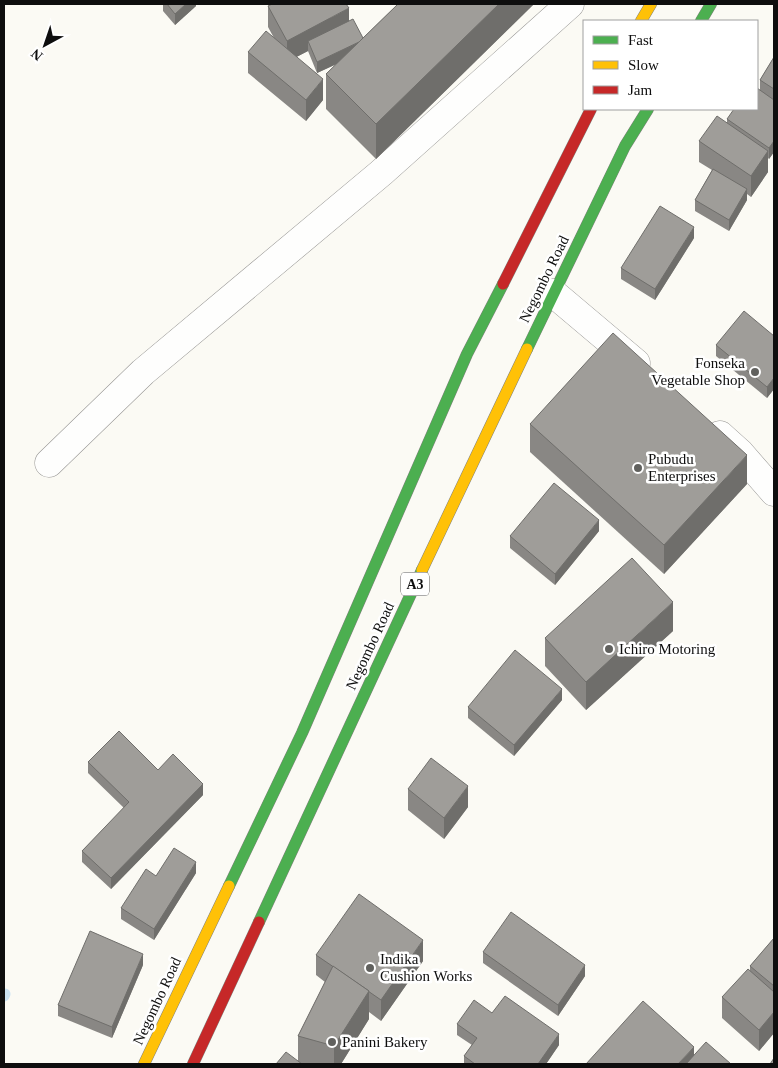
<svg xmlns="http://www.w3.org/2000/svg" width="778" height="1068" viewBox="0 0 778 1068" font-family="'Times New Roman',serif">
  <style>
    .lines { fill: none; stroke-linecap: round; stroke-linejoin: round }
    .stream { stroke: #cde4f3; stroke-width: 11 }
    .street-casing { stroke: #959492; stroke-width: 29 }
    .fast-casing { stroke: #82827f; stroke-width: 12 }
    .slow-casing { stroke: #82827f; stroke-width: 12 }
    .jam-casing { stroke: #82827f; stroke-width: 12 }
    .street { stroke: #fefefd; stroke-width: 28 }
    .fast { stroke: #4caf50; stroke-width: 11 }
    .slow { stroke: #ffc107; stroke-width: 11 }
    .jam { stroke: #c62828; stroke-width: 11 }
    .wall { fill: #898784 }
    .shaded-wall { fill: #6f6e6b }
    .building { fill: #9f9d99; stroke: #6f6e6b }
    .poi-dot { fill: #61615e; stroke: #fff; stroke-width: 2 }
    .labels { text-anchor: middle; stroke-width: 5; stroke-linejoin: round; paint-order: stroke }
    .shield { fill: #fff; stroke: #565656; stroke-width: 1 }
    .shield-label { font-size: 14px; font-weight: bold; fill: #0e0e0e }
    .street-label { font-size: 15px; fill: #0e0e0e; stroke: #fff }
    .poi-label { font-size: 15px; fill: #0e0e0e; stroke: #fff; text-anchor: start }
  </style>
  <rect width="100%" height="100%" fill="#fbfaf4"/>
  <g class="lines">
    <polyline class="stream" points="4,996 5,994"/>
    <g class="street-casing">
      <g id="street">
        <polyline points="553,293 636,363"/>
        <polyline points="720,435 740,453 774,492"/>
        <polyline points="49,463 143,372 381,173 570,4"/>
      </g>
    </g>
    <g class="fast-casing">
      <g id="fast">
        <polyline points="701,21 711,4"/>
        <polyline points="527,349 625,146 648,109"/>
        <polyline points="229,886 302,733 467,354 503,284"/>
        <polyline points="259,922 422,570"/>
      </g>
    </g>
    <g class="slow-casing">
      <g id="slow">
        <polyline points="641,21 651,4"/>
        <polyline points="422,570 527,349"/>
        <polyline points="144,1064 229,886"/>
      </g>
    </g>
    <g class="jam-casing">
      <g id="jam">
        <polyline points="503,284 591,109"/>
        <polyline points="193,1064 259,922"/>
      </g>
    </g>
    <use href="#street" class="street"/>
    <use href="#fast" class="fast"/>
    <use href="#slow" class="slow"/>
    <use href="#jam" class="jam"/>
  </g>
  <g class="wall">
    <polygon points="163,4 196,4 196,6 175,25 163,11"/>
    <polygon points="398,4 534,4 376,159 326,109 326,74 337,64 317,73 308,51 296,57 323,100 306,121 248,73 248,52 274,38 268,27 268,6 349,21 363,38"/>
    <polygon points="774,57 774,152 769,159 768,158 768,172 751,197 747,194 747,200 729,231 695,211 695,200 712,170 699,162 699,141 727,123 727,119 760,90 760,80"/>
    <polygon points="694,238 655,300 621,279 621,268"/>
    <polygon points="774,336 774,389 767,398 716,356 716,345"/>
    <polygon points="530,424 747,484 664,574 530,452"/>
    <polygon points="599,531 555,585 510,548 510,536"/>
    <polygon points="673,631 586,710 545,666 545,638"/>
    <polygon points="774,649 774,662 773,661 773,650"/>
    <polygon points="562,700 514,756 468,718 468,707"/>
    <polygon points="88,762 158,770 203,795 111,889 82,862 82,851 124,808 88,773"/>
    <polygon points="408,789 468,807 444,839 408,810"/>
    <polygon points="196,873 154,940 121,919 121,908 156,876"/>
    <polygon points="774,938 774,1033 759,1051 722,1018 722,997 750,971 750,966"/>
    <polygon points="483,952 585,976 558,1016 483,963"/>
    <polygon points="316,955 423,961 381,1021 369,1012 369,1019 341,1064 276,1064 298,1062 298,1036 325,982 316,975"/>
    <polygon points="143,965 112,1038 58,1016 58,1005"/>
    <polygon points="492,1013 559,1045 546,1064 464,1064 464,1056 472,1045 457,1035 457,1024"/>
  </g>
  <g class="shaded-wall">
    <polygon points="186,4 196,4 196,6 175,25 175,14"/>
    <polygon points="499,4 534,4 376,159 376,124"/>
    <polygon points="349,8 349,29 308,41 308,51 287,62 287,41"/>
    <polygon points="364,40 364,51 317,73 317,62"/>
    <polygon points="323,79 323,100 306,121 306,100"/>
    <polygon points="774,141 774,152 769,159 769,148"/>
    <polygon points="768,151 768,172 751,197 751,176"/>
    <polygon points="747,189 747,200 729,231 729,220"/>
    <polygon points="694,227 694,238 655,300 655,289"/>
    <polygon points="774,378 774,389 767,398 767,387"/>
    <polygon points="747,455 747,484 664,574 664,545"/>
    <polygon points="599,520 599,531 555,585 555,574"/>
    <polygon points="673,602 673,631 586,710 586,682"/>
    <polygon points="562,689 562,700 514,756 514,745"/>
    <polygon points="203,784 203,795 111,889 111,878"/>
    <polygon points="468,786 468,807 444,839 444,818"/>
    <polygon points="196,862 196,873 154,940 154,929"/>
    <polygon points="423,940 423,961 381,1021 381,1000"/>
    <polygon points="143,954 143,965 112,1038 112,1027"/>
    <polygon points="585,965 585,976 558,1016 558,1005"/>
    <polygon points="369,991 369,1019 341,1064 334,1064 334,1046"/>
    <polygon points="774,1012 774,1033 759,1051 759,1030"/>
    <polygon points="559,1034 559,1045 546,1064 538,1064"/>
    <polygon points="694,1047 694,1058 688,1064 678,1064"/>
  </g>
  <g class="building">
    <polygon points="167,4 186,4 175,14"/>
    <polygon points="272,4 346,4 349,8 287,41 268,6"/>
    <polygon points="398,4 499,4 376,124 326,74"/>
    <polygon points="353,19 363,38 359,42 317,62 308,41"/>
    <polygon points="266,31 323,79 306,100 248,52"/>
    <polygon points="774,57 774,89 760,80"/>
    <polygon points="757,88 774,100 774,141 769,148 727,119 734,109 757,109"/>
    <polygon points="717,116 768,151 751,176 699,141"/>
    <polygon points="713,169 747,189 729,220 695,200"/>
    <polygon points="660,206 694,227 655,289 621,268"/>
    <polygon points="744,311 774,336 774,378 767,387 716,345"/>
    <polygon points="613,333 747,455 664,545 530,424"/>
    <polygon points="554,483 599,520 555,574 510,536"/>
    <polygon points="632,558 673,602 586,682 545,638"/>
    <polygon points="515,650 562,689 514,745 468,707"/>
    <polygon points="119,731 158,770 173,754 203,784 111,878 82,851 129,802 88,762"/>
    <polygon points="431,758 468,786 444,818 408,789"/>
    <polygon points="174,848 196,862 154,929 121,908 146,869 156,876"/>
    <polygon points="359,894 423,940 381,1000 368,991 369,991 316,955"/>
    <polygon points="511,912 585,965 558,1005 483,952"/>
    <polygon points="90,931 143,954 112,1027 58,1005"/>
    <polygon points="774,938 774,986 750,966"/>
    <polygon points="333,966 369,991 334,1046 298,1036"/>
    <polygon points="748,969 774,992 774,1012 759,1030 722,997"/>
    <polygon points="505,996 559,1034 538,1064 475,1064 464,1056 477,1038 457,1024 474,1000 492,1013"/>
    <polygon points="643,1001 694,1047 678,1064 586,1064"/>
    <polygon points="706,1042 731,1064 686,1064"/>
    <polygon points="286,1052 302,1064 276,1064"/>
    <polygon points="774,1058 774,1064 770,1064"/>
  </g>
  <g class="poi-dot">
    <circle cx="755" cy="372" r="5"/>
    <circle cx="638" cy="468" r="5"/>
    <circle cx="609" cy="649" r="5"/>
    <circle cx="370" cy="968" r="5"/>
    <circle cx="332" cy="1042" r="5"/>
  </g>
  <g class="labels">
    <rect class="shield" x="401" y="572.5" width="28" height="23" rx="4"/>
    <g class="shield-label">
      <text x="415" y="589">A3</text>
    </g>
    <g class="street-label">
      <text transform="translate(544 279) rotate(-64)" y="5">Negombo Road</text>
      <text transform="translate(370 646) rotate(-65)" y="5">Negombo Road</text>
      <text transform="translate(157 1001) rotate(-65)" y="5">Negombo Road</text>
    </g>
    <g class="poi-label">
      <text x="745" y="368" text-anchor="end">Fonseka<tspan x="745" dy="17">Vegetable Shop</tspan></text>
      <text x="648" y="464">Pubudu<tspan x="648" dy="17">Enterprises</tspan></text>
      <text x="619" y="654">Ichiro Motoring</text>
      <text x="380" y="964">Indika<tspan x="380" dy="17">Cushion Works</tspan></text>
      <text x="342" y="1047">Panini Bakery</text>
    </g>
  </g>
  <rect width="778" height="1068" fill="none" stroke="#0e0e0e" stroke-width="10"/>
  <rect x="583" y="20" width="175" height="90" fill="#ffffff" stroke="#9f9f9f"/>
  <rect x="593" y="36" width="25" height="8" fill="#4caf50" stroke="#9f9f9f"/>
  <text x="628" y="45" font-size="15" fill="#0e0e0e">Fast</text>
  <rect x="593" y="61" width="25" height="8" fill="#ffc107" stroke="#9f9f9f"/>
  <text x="628" y="70" font-size="15" fill="#0e0e0e">Slow</text>
  <rect x="593" y="86" width="25" height="8" fill="#c62828" stroke="#9f9f9f"/>
  <text x="628" y="95" font-size="15" fill="#0e0e0e">Jam</text>
  <g transform="translate(45 45) rotate(220)" stroke="#ffffff" stroke-width="4" paint-order="stroke">
  <path d="M0-4L9 19L0 12L-9 19Z" fill="#0e0e0e"/>
  <text y="-8" font-size="14" font-weight="bold" text-anchor="middle" fill="#0e0e0e">N</text>
  </g>
</svg>
